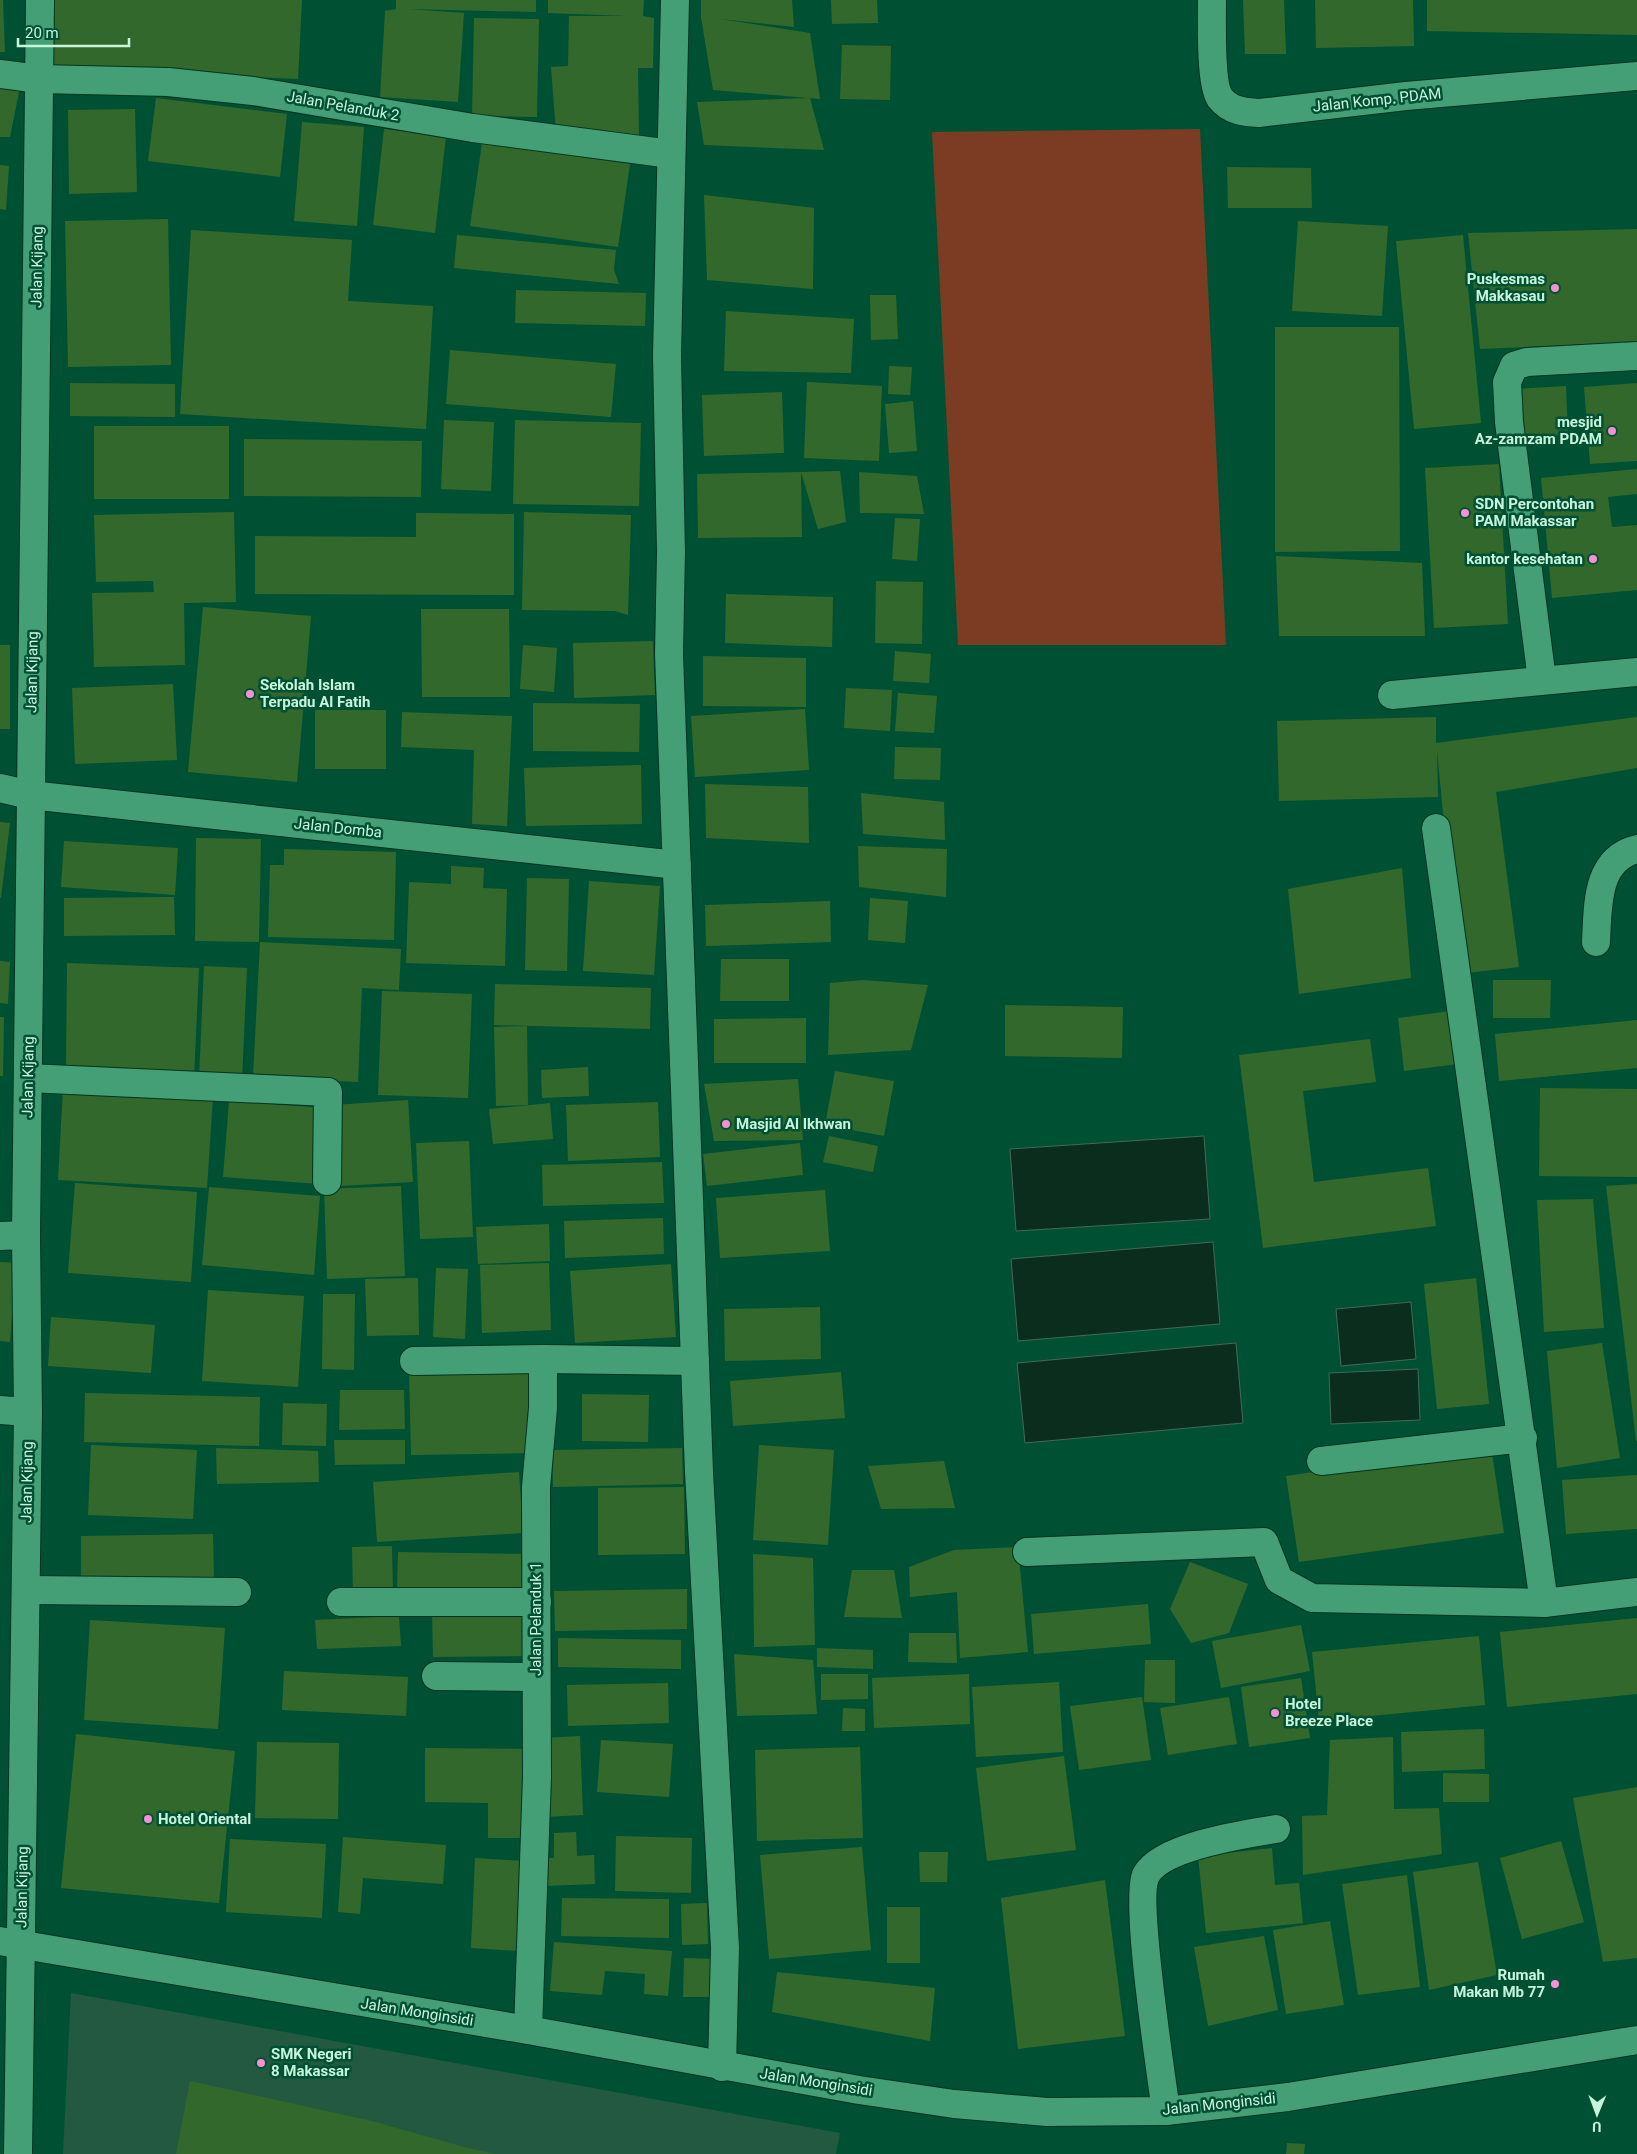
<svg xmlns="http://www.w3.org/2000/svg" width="1637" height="2154" viewBox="0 0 1637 2154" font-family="Roboto,sans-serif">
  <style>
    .built { fill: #235941 }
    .green { fill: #7b3c23 }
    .water { fill: #0b2d1e; stroke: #446957 }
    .building { fill: #33682c }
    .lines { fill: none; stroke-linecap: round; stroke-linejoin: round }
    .minor-casing { stroke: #00331f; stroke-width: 30 }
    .minor { stroke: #449f76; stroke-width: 28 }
    .poi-dot { fill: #f591d2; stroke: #005134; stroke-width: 2 }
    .labels { text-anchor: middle; stroke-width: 5; stroke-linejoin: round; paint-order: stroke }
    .street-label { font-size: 15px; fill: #c9f4dc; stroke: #005134 }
    .poi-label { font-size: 15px; font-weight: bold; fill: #c9f4dc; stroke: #005134; text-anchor: start }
  </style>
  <rect width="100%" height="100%" fill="#005134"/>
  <polygon class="built" points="71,1993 840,2133 836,2154 63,2154"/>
  <polygon class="green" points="1200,129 1226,645 958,645 932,132"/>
  <g class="water">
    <polygon points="1204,1136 1210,1219 1016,1231 1010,1149"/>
    <polygon points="1213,1242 1220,1324 1018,1341 1011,1259"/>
    <polygon points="1411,1302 1416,1359 1341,1366 1336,1309"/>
    <polygon points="1236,1343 1243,1423 1025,1443 1017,1363"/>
    <polygon points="1418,1369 1420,1420 1331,1424 1329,1373"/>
  </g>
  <g class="building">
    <polygon points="0,0 3,0 5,52 0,52"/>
    <polygon points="54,0 302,0 298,79 51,68"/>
    <polygon points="396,0 536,0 536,12 409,9 464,13 458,102 380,97 385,11 396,9"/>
    <polygon points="548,0 644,0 643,16 654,18 653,68 638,68 639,136 556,132 551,67 568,66 569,16 627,16 548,13"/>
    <polygon points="701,0 792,0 794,27 720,19 810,33 820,99 713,90 701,17"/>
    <polygon points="831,0 877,0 878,23 832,24"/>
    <polygon points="1243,0 1284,0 1286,54 1245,54"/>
    <polygon points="1315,0 1413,0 1414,46 1316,48"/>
    <polygon points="1427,0 1637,0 1637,35 1427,31"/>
    <polygon points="474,18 539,19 537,117 472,116"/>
    <polygon points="842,45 891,46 890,100 840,99"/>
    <polygon points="0,85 20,87 10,137 0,137"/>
    <polygon points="156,98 287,114 280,177 148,161"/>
    <polygon points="810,98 824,150 704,145 697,102"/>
    <polygon points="135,109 137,192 69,194 68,110"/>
    <polygon points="302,122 364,127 357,226 294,221"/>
    <polygon points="384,129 446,136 435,233 373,225"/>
    <polygon points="482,143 630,164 618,247 470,226"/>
    <polygon points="0,165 9,166 6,210 0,209"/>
    <polygon points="1227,167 1311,168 1312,208 1228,208"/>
    <polygon points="704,195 814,208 813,289 707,280"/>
    <polygon points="168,219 171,365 68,367 65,221"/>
    <polygon points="1298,221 1388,226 1382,316 1292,311"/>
    <polygon points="1637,229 1637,342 1480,349 1468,233"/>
    <polygon points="191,230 352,240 348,301 433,306 426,429 180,414"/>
    <polygon points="457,235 616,250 614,270 619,284 454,268"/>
    <polygon points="1463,235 1481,423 1414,429 1396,241"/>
    <polygon points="516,290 646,293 645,326 515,323"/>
    <polygon points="870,295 896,295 898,339 871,340"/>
    <polygon points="726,311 854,319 851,373 724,371"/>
    <polygon points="1275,327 1399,327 1400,551 1275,552"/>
    <polygon points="450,350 616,364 611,417 446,404"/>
    <polygon points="889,366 912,367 910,395 888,394"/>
    <polygon points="807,382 882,386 879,461 804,458"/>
    <polygon points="70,383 175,384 175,417 70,416"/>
    <polygon points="1637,383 1637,461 1590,464 1584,387"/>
    <polygon points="1566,386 1568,435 1519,438 1516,389"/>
    <polygon points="782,392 784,453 704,456 702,395"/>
    <polygon points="913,401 917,451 889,453 885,404"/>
    <polygon points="444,420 494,422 491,491 441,489"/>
    <polygon points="515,420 641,423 639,506 513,504"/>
    <rect x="94" y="426" width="135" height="73"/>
    <polygon points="244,439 422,441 421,497 244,496"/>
    <polygon points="1499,464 1508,624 1434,628 1425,468"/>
    <polygon points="1637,469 1637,494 1608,497 1612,527 1637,525 1637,590 1552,598 1541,478"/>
    <polygon points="840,471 846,522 818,529 801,472"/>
    <polygon points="801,472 802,537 698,538 697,474"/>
    <polygon points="859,472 917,476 924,514 860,513"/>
    <polygon points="234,512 236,602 184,603 185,665 94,667 92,593 154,592 153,581 96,582 94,515"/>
    <polygon points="524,512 631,515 628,615 615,611 522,610"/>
    <polygon points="416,513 514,514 514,595 255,594 255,536 416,537"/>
    <polygon points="895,518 920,519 917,561 892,559"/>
    <polygon points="1276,556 1422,563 1425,636 1279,636"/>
    <polygon points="876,581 923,582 922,644 875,643"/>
    <polygon points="726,594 833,597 832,647 725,643"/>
    <polygon points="203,607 311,616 297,782 188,772"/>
    <polygon points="421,609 509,609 510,697 422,697"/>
    <polygon points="653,641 655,695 574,698 573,643"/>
    <rect x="0" y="645" width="10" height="84"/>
    <polygon points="523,645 557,648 554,692 520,689"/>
    <polygon points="895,651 931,654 929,683 893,681"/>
    <polygon points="703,656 806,658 806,707 703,706"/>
    <polygon points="173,684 177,760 75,764 72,688"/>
    <polygon points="846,688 892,690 890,731 844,728"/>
    <polygon points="898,693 937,696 934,733 895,731"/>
    <polygon points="533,703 640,704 639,752 533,751"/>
    <polygon points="805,709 809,770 695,777 691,716"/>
    <rect x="315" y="710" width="71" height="59"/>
    <polygon points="402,712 512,716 507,826 472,824 474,750 401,747"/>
    <polygon points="1436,717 1436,743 1637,717 1637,768 1496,792 1519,967 1458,974 1437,749 1438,797 1279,801 1277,721"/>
    <polygon points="895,747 941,748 940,780 894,779"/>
    <polygon points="641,765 642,824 526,826 524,768"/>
    <polygon points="705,784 808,787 809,843 706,838"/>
    <polygon points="861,793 944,802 945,840 863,834"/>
    <polygon points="0,822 10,823 1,898 0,898"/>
    <polygon points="196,838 261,839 259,942 195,941"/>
    <polygon points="64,841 178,848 175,895 61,887"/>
    <polygon points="858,846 947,849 946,897 859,887"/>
    <polygon points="284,849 396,852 394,940 268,937 270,865 284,865"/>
    <polygon points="451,866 484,868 483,888 507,889 505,966 406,963 409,882 451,884"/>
    <polygon points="1402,868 1411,978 1299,994 1288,889"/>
    <polygon points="527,878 569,879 567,971 525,970"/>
    <polygon points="589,881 660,886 654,975 583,971"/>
    <polygon points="174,897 175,935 64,936 64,898"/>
    <polygon points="870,898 908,901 905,943 868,940"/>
    <polygon points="830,901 831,942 706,946 705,905"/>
    <polygon points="260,942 401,949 399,990 362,988 358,1082 253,1077"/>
    <polygon points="721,959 789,959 789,1001 720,1001"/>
    <polygon points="0,961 10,962 8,1004 0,1003"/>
    <polygon points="67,963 199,968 194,1078 66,1070"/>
    <polygon points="204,966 247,968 242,1080 199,1078"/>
    <polygon points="863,980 928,985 911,1050 828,1055 830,983"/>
    <polygon points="1493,980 1551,980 1550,1018 1493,1018"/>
    <polygon points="495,984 651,988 650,1029 494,1025"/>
    <polygon points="382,991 472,994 468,1098 378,1095"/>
    <polygon points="1005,1005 1123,1007 1122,1058 1005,1056"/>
    <polygon points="1458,1010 1465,1063 1404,1071 1398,1018"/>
    <polygon points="0,1017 4,1017 3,1076 0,1076"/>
    <polygon points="806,1018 806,1063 714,1063 714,1019"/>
    <polygon points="1637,1020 1637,1068 1499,1081 1495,1034"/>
    <polygon points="527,1026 528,1105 496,1106 494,1027"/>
    <polygon points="1370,1039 1376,1082 1303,1091 1314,1182 1428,1168 1436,1226 1263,1248 1239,1055"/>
    <polygon points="588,1067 589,1096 542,1098 541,1070"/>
    <polygon points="835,1071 894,1081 884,1136 825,1125"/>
    <polygon points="798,1079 803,1140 714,1141 704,1084"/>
    <polygon points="1540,1088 1637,1089 1637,1177 1539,1176"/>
    <polygon points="63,1089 213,1097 207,1188 58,1180"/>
    <polygon points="408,1100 413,1182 339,1186 334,1105"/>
    <polygon points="229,1101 326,1108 320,1184 223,1177"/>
    <polygon points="658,1102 660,1157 568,1161 566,1105"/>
    <polygon points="550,1103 553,1139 493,1144 489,1109"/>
    <polygon points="829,1136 878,1146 873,1172 823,1162"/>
    <polygon points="469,1141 473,1237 420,1239 416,1143"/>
    <polygon points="800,1143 803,1175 707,1186 703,1154"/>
    <polygon points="662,1162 664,1203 543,1206 542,1165"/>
    <polygon points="75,1183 197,1192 191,1282 68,1273"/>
    <polygon points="1637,1184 1637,1441 1636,1441 1606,1186"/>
    <polygon points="401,1186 405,1276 327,1279 324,1189"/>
    <polygon points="209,1187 320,1196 314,1275 202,1265"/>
    <polygon points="825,1190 830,1251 720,1258 716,1198"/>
    <polygon points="1593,1199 1604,1328 1544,1332 1537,1200"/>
    <polygon points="663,1218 664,1254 565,1258 564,1221"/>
    <polygon points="549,1224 550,1261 478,1264 476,1227"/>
    <polygon points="0,1262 16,1263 10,1342 0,1341"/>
    <polygon points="549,1263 551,1330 482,1333 480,1265"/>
    <polygon points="671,1264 676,1337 575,1343 570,1271"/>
    <polygon points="436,1268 468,1269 465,1339 433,1337"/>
    <polygon points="418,1278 419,1335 367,1336 365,1279"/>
    <polygon points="1476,1278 1489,1404 1437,1409 1424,1284"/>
    <polygon points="208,1290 304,1296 298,1387 202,1381"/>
    <polygon points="323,1294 355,1294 354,1370 322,1369"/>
    <polygon points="820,1307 821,1359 725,1361 724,1309"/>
    <polygon points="51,1317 155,1325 151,1373 48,1366"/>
    <polygon points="1602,1343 1620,1458 1557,1468 1547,1351"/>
    <polygon points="533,1368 534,1453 411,1455 409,1371"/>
    <polygon points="841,1372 845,1418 733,1426 730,1381"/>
    <polygon points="340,1390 404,1390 405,1429 339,1430"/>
    <polygon points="85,1393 260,1397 259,1446 84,1442"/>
    <polygon points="582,1394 649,1395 648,1442 582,1441"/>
    <polygon points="283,1403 327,1404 326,1446 282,1445"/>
    <polygon points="334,1440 405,1440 405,1464 335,1465"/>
    <polygon points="91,1445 197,1450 193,1519 88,1515"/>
    <polygon points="759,1445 834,1450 828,1545 753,1540"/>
    <polygon points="1491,1446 1504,1533 1299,1562 1286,1476"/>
    <polygon points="216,1448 318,1451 319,1482 217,1484"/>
    <polygon points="682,1448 683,1484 553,1487 552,1450"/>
    <polygon points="944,1461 955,1508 881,1509 868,1466"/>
    <polygon points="519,1472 523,1533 377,1542 373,1482"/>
    <polygon points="1637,1475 1637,1529 1566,1534 1562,1480"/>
    <polygon points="684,1487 685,1554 598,1555 598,1488"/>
    <polygon points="213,1534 214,1581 81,1582 81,1536"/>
    <polygon points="392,1546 393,1593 353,1593 352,1547"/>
    <polygon points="1018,1547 1028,1652 960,1658 957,1592 910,1597 909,1567 954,1550"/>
    <polygon points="398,1552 530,1554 529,1596 397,1594"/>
    <polygon points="753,1554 813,1558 815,1645 754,1647"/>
    <polygon points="1190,1562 1248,1584 1229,1633 1191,1643 1170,1609"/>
    <polygon points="852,1570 894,1570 902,1618 844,1617"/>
    <polygon points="687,1589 687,1629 555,1631 554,1591"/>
    <polygon points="1148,1604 1151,1644 1034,1654 1031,1614"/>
    <polygon points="529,1610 528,1656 433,1657 432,1611"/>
    <polygon points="399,1616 401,1646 317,1649 315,1620"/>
    <polygon points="1637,1618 1637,1694 1507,1707 1500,1632"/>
    <polygon points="90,1620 225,1628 218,1729 84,1720"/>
    <polygon points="1301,1625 1310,1671 1221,1688 1212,1641"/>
    <polygon points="909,1633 956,1633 957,1663 908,1662"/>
    <polygon points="1479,1636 1485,1705 1319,1721 1312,1652"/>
    <polygon points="558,1638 681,1640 681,1669 558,1667"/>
    <polygon points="817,1648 873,1650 873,1669 817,1667"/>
    <polygon points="734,1654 813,1660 817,1714 737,1716"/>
    <polygon points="1145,1660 1175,1660 1175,1703 1144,1702"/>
    <polygon points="284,1671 408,1677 406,1716 282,1710"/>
    <polygon points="821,1674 868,1674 868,1699 821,1700"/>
    <polygon points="969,1674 970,1724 874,1728 872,1678"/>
    <polygon points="1301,1678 1310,1738 1249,1747 1241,1687"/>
    <polygon points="1059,1682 1063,1752 976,1757 972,1687"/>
    <polygon points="668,1683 669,1723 568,1726 567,1685"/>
    <polygon points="1142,1697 1151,1760 1079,1770 1070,1706"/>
    <polygon points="1229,1697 1237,1744 1168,1755 1160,1708"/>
    <polygon points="843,1708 865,1709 865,1731 842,1731"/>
    <polygon points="1484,1729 1485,1769 1402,1772 1401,1732"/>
    <polygon points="76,1734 235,1751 219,1903 61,1888"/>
    <polygon points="580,1736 583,1815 544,1817 542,1738"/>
    <polygon points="1393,1737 1394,1809 1439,1808 1442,1854 1303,1875 1302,1816 1327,1815 1330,1740"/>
    <polygon points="601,1740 673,1744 669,1797 597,1792"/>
    <polygon points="257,1742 339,1743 338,1819 255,1818"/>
    <polygon points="860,1747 863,1838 757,1841 755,1750"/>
    <polygon points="425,1748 529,1749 528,1838 488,1838 488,1803 425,1802"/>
    <polygon points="1064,1756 1076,1850 987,1861 976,1768"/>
    <polygon points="1443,1773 1489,1774 1489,1802 1443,1802"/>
    <polygon points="1637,1787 1637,1958 1603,1962 1573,1798"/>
    <polygon points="576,1832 577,1856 594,1855 595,1884 545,1886 545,1858 554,1858 554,1833"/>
    <polygon points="616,1836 692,1838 691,1893 615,1891"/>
    <polygon points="343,1837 446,1845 443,1884 363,1878 360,1914 338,1912"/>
    <polygon points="230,1839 326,1844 322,1918 226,1912"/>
    <polygon points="1561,1841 1584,1922 1522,1939 1500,1858"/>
    <polygon points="862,1847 871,1950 769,1959 760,1855"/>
    <polygon points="1272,1848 1275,1885 1299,1883 1303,1923 1206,1933 1198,1856"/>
    <polygon points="919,1852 948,1852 947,1882 920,1882"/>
    <polygon points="475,1858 524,1861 520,1951 471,1948"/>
    <polygon points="1478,1862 1497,1975 1429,1990 1413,1872"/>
    <polygon points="1407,1875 1420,1987 1358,1995 1342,1884"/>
    <polygon points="1105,1880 1125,2036 1018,2049 1001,1898"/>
    <polygon points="562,1898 669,1899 669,1938 561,1936"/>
    <polygon points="707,1903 708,1944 682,1945 681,1904"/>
    <rect x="887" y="1907" width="33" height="56"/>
    <polygon points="1330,1921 1344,2005 1286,2014 1273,1930"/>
    <polygon points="1264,1936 1278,2010 1208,2026 1194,1947"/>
    <polygon points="554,1942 672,1951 668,1996 644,1994 645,1974 605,1971 602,1995 550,1991"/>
    <polygon points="684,1958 718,1959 718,1997 683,1997"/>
    <polygon points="777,1972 935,1988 930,2041 772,2012"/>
    <polygon points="190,2081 372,2121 464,2147 496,2154 176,2154"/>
    <polygon points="1287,2143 1305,2144 1304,2154 1286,2154"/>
  </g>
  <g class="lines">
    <g class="minor-casing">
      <g id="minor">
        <polyline points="675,0 667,356 671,552 669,654 699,1472 725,1948 722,2067"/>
        <path d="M1212,0C1212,19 1210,84 1220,98C1230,111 1244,112 1259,113L1406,96L1637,76"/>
        <polyline points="0,74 39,79 168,82 253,91 473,128 671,154"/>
        <polyline points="1542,680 1509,422 1507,382 1514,366 1527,362 1637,356"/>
        <polyline points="1392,695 1637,672"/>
        <polyline points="0,788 30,795 677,865"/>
        <polyline points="1436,828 1544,1603"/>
        <path d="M1596,942C1598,908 1595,859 1637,849"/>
        <polyline points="28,1078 328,1092 327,1181"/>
        <polyline points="0,1236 26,1235"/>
        <polyline points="414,1361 543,1359"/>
        <polyline points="0,1410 28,1412"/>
        <polyline points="1321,1461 1523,1438"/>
        <polyline points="1027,1552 1264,1542 1279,1580 1312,1598 1544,1603 1637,1592"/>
        <polyline points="26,1590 237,1592"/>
        <polyline points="341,1602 537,1602"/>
        <polyline points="436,1676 536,1677"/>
        <polyline points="0,1941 528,2030 859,2090 954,2104 1047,2112 1166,2111 1288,2097 1637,2040"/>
        <polyline points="528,2030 537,1777 536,1487 543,1408 543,1359 695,1361"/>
        <path d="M1166,2111C1161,2074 1134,1898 1146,1875C1162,1846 1245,1834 1276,1829"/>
        <polyline points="18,2154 28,1412 26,1235 40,0"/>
      </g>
    </g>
    <use href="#minor" class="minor"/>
  </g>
  <g class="poi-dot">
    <circle cx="1555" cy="288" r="5"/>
    <circle cx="1612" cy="431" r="5"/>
    <circle cx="1465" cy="513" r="5"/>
    <circle cx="1593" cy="559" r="5"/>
    <circle cx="250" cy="694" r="5"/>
    <circle cx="726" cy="1124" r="5"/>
    <circle cx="1275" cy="1713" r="5"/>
    <circle cx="148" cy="1819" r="5"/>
    <circle cx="1555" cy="1984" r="5"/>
    <circle cx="261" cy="2063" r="5"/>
  </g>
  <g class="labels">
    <g class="street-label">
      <text transform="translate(1377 100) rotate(-6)" y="5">Jalan Komp. PDAM</text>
      <text transform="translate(343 106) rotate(10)" y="5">Jalan Pelanduk 2</text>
      <text transform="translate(37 267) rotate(-89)" y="5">Jalan Kijang</text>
      <text transform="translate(32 672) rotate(-89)" y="5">Jalan Kijang</text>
      <text transform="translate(338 828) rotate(6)" y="5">Jalan Domba</text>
      <text transform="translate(28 1077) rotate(-89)" y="5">Jalan Kijang</text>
      <text transform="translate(27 1482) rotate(-89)" y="5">Jalan Kijang</text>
      <text transform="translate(536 1619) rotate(-90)" y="5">Jalan Pelanduk 1</text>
      <text transform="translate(22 1887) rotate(-89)" y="5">Jalan Kijang</text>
      <text transform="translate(417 2012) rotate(9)" y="5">Jalan Monginsidi</text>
      <text transform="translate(816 2082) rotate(9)" y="5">Jalan Monginsidi</text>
      <text transform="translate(1219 2104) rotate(-6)" y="5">Jalan Monginsidi</text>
    </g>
    <g class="poi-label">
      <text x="1545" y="284" text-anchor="end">Puskesmas<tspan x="1545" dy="17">Makkasau</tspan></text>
      <text x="1602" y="427" text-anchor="end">mesjid<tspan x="1602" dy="17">Az-zamzam PDAM</tspan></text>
      <text x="1475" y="509">SDN Percontohan<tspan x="1475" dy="17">PAM Makassar</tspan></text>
      <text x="1583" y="564" text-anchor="end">kantor kesehatan</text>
      <text x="260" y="690">Sekolah Islam<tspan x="260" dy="17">Terpadu Al Fatih</tspan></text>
      <text x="736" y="1129">Masjid Al Ikhwan</text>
      <text x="1285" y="1709">Hotel<tspan x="1285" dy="17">Breeze Place</tspan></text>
      <text x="158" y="1824">Hotel Oriental</text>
      <text x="1545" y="1980" text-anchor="end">Rumah<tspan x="1545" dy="17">Makan Mb 77</tspan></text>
      <text x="271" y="2059">SMK Negeri<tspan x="271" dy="17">8 Makassar</tspan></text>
    </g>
  </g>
  <g transform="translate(1597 2114) rotate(181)" stroke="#005134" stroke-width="4" paint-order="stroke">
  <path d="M0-4L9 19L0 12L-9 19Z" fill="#c9f4dc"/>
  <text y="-8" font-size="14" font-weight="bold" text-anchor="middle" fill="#c9f4dc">U</text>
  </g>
  <path d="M18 38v8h111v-8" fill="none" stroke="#c9f4dc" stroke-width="2.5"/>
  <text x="25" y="38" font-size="15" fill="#c9f4dc" stroke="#005134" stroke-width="4" paint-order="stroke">20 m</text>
</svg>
